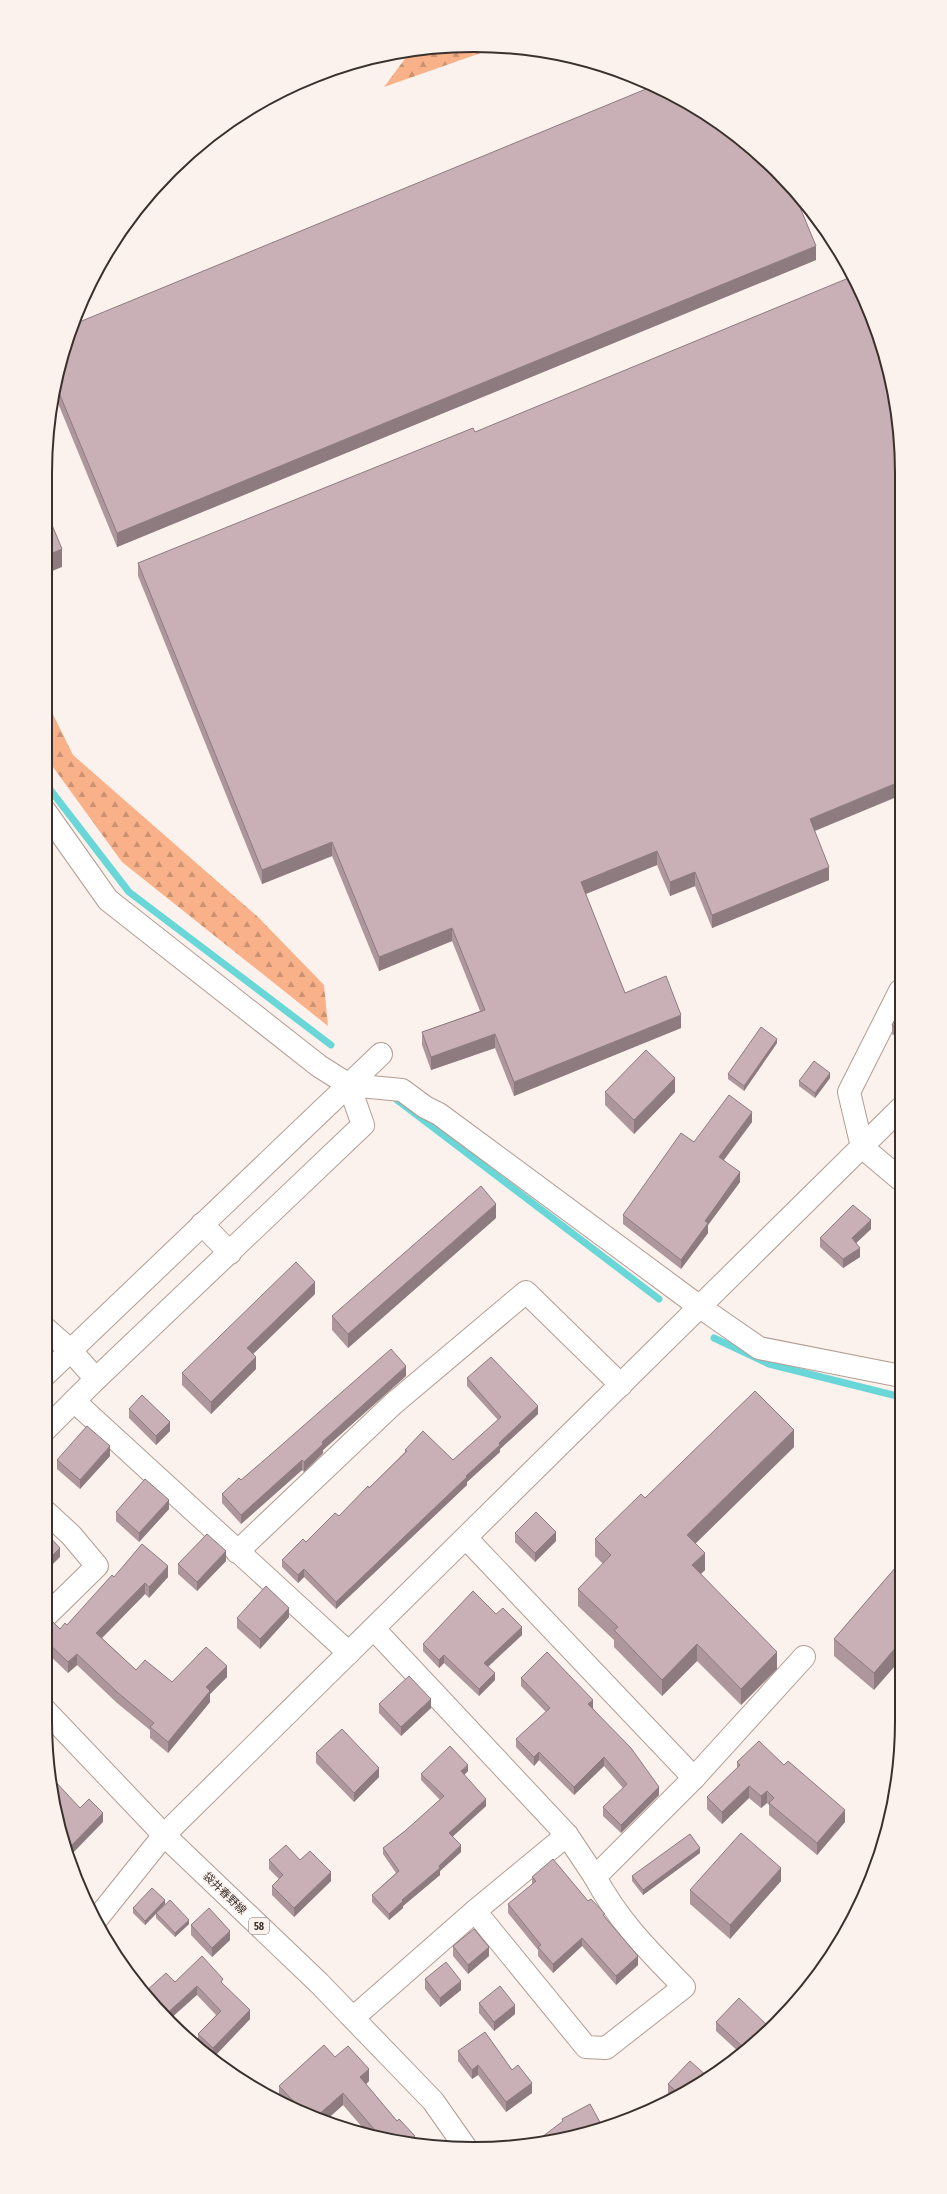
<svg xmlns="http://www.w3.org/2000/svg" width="947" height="2194" viewBox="0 0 947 2194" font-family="'Fira Sans Condensed','Noto Sans JP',sans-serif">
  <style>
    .forest { fill: url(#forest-firs) }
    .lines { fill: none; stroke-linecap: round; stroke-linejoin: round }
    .stream { stroke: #69d6d8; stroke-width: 7 }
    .minor-casing { stroke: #b39d92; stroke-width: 24 }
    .tertiary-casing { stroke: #b39d92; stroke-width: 24 }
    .primary-casing { stroke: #b39d92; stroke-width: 24 }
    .minor { stroke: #fff; stroke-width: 22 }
    .tertiary { stroke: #fff; stroke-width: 22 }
    .primary { stroke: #fff; stroke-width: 22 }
    .wall { fill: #ad979d }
    .shaded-wall { fill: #8d7b80 }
    .building { fill: #c9b0b7; stroke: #8d7b80 }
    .labels { text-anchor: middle; stroke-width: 4; stroke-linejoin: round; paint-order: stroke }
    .shield { fill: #fcf2ed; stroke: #746b66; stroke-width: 1 }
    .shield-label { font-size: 10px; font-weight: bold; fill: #3a312c }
    .street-label { font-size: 11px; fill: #3a312c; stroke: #fcf2ed }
    .rim { fill: none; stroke: #3a312c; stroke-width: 2 }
  </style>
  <defs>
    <pattern id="forest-firs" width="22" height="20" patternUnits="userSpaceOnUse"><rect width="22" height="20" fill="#f9b189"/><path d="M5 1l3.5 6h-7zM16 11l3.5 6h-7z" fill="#cb9170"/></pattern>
  </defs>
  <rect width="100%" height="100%" fill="#fcf2ed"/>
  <g class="forest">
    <polygon points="446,46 495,48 384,87 410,52"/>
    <polygon points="45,698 73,755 258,917 324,985 328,1026 122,862 45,756"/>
  </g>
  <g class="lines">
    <g class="stream">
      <polyline points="45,783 129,892 331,1045"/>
      <polyline points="397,1100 659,1299"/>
      <polyline points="714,1338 769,1364 901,1397"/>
    </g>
    <g class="minor-casing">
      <g id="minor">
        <polyline points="45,811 108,900 319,1066 349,1085 402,1090 425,1107 439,1114 700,1307 759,1348 901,1376"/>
        <polyline points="862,1147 849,1092 900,991"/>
        <polyline points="202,1224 230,1253"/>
        <polyline points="45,1328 71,1351 96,1379"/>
        <polyline points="45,1375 381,1054"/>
        <polyline points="74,1401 349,1653"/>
        <polyline points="45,1430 96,1379 363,1125 349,1085"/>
        <polyline points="466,1538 694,1778"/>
        <polyline points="237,1552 393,1404 526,1292 621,1385"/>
        <polyline points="45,1617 97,1566 71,1535 45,1511"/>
        <polyline points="374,1629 567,1835 595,1877"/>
        <path d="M475,1911L586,2047L606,2048L684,1987C649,1951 619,1922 595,1877L694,1778L804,1657"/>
        <polyline points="353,2018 475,1911 567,1835"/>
      </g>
    </g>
    <g class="tertiary-casing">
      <g id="tertiary">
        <polyline points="862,1147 900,1179"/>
        <polyline points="96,1920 164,1835 900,1109"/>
      </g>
    </g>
    <g class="primary-casing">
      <polyline id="primary" points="45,1710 164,1835 319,1983 433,2101 466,2148"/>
    </g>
    <use href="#minor" class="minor"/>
    <use href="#tertiary" class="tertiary"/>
    <use href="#primary" class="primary"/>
  </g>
  <g class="wall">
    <polygon points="816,260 117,547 53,391 68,336"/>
    <polygon points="475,432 815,831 829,880 712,928 695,886 670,896 657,865 585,894 625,993 681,1028 514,1096 495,1048 431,1070 422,1045 422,1032 480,1011 452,941 379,971 332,856 262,884 138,576 138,563"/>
    <polygon points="900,1010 900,1039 892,1034 892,1025"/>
    <polygon points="777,1043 744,1091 728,1079 728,1074"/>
    <polygon points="830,1078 815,1098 799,1086 799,1081"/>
    <polygon points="605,1092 675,1092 634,1134 605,1105"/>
    <polygon points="752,1122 724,1160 740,1182 708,1225 708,1233 681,1269 623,1224 623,1215 694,1142"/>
    <polygon points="496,1218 348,1348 332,1330 332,1316"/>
    <polygon points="871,1229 856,1243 860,1257 843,1268 820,1247 820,1238"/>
    <polygon points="315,1294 252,1354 256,1369 211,1414 182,1385 182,1373"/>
    <polygon points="406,1376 323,1450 323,1453 304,1472 302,1470 241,1524 222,1503 222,1494 241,1480"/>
    <polygon points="467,1378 538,1414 500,1449 500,1452 467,1482 467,1485 336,1609 304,1577 298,1583 282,1567 282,1560 339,1516 369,1488 405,1452 405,1450 453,1460 498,1420 467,1386"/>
    <polygon points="129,1409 170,1431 156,1445 129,1418"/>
    <polygon points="794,1447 695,1543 705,1570 701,1574 777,1669 741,1705 697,1661 662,1696 614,1647 614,1640 578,1606 578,1589 603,1564 595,1556 595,1539 645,1498"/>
    <polygon points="110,1456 80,1489 57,1469 57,1460"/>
    <polygon points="169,1509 139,1542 116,1521 116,1512"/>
    <polygon points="515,1533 556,1541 535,1562 515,1542"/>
    <polygon points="902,1560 874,1690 834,1656 834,1639"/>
    <polygon points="226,1561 197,1591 178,1574 178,1564"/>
    <polygon points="114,1577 168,1577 149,1598 145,1594 102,1638 136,1670 172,1682 227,1677 210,1694 210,1702 168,1753 150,1738 150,1730 117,1703 77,1665 68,1673 45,1651 45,1630 60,1629 67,1625"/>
    <polygon points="496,1614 522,1635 488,1667 495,1680 479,1696 444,1663 439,1668 423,1651 423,1644"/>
    <polygon points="289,1617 260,1649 237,1628 237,1618"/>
    <polygon points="521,1678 593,1708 659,1795 621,1833 603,1816 603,1807 623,1788 604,1766 574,1795 539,1760 534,1766 516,1747 516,1739 546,1712 521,1686"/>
    <polygon points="379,1704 431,1708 401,1736 379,1713"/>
    <polygon points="316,1753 379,1777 354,1802 316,1763"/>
    <polygon points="737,1762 784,1765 845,1822 817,1855 769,1815 769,1805 767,1803 761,1808 749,1798 722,1824 707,1809 707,1797 737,1768"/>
    <polygon points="468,1771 464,1775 486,1806 453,1836 461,1852 440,1871 440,1875 403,1906 403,1908 389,1920 372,1902 372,1895 396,1873 383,1854 383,1848 405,1831 440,1800 421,1780 421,1774"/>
    <polygon points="700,1853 643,1895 632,1881 632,1876"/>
    <polygon points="269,1860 300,1860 331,1881 294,1917 272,1895 272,1886 279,1879 269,1869"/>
    <polygon points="532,1877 588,1901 605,1917 638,1965 616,1985 582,1946 553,1973 538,1956 538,1950 508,1913 508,1904 532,1885"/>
    <polygon points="781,1881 730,1939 690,1904 690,1890"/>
    <polygon points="165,1904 161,1909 189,1924 175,1937 156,1918 156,1914 145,1925 133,1913 133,1908"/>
    <polygon points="191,1925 230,1940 212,1957 191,1935"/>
    <polygon points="453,1946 489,1956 468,1974 453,1956"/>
    <polygon points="425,1979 461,1990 440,2007 425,1989"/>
    <polygon points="175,1982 223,1984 250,2019 213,2058 198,2043 198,2034 216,2015 197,1995"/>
    <polygon points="479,2003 515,2014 494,2031 479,2013"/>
    <polygon points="716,2022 756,2043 741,2054 716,2031"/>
    <polygon points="458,2051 512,2070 532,2093 506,2112 478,2075 472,2079 458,2061"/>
    <polygon points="335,2057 369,2081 366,2084 415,2143 390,2141 369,2135 343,2105 325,2121 283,2102 279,2098 279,2086"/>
    <polygon points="668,2084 688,2091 674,2098 668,2093"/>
  </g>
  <g class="shaded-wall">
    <polygon points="816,246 816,260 117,547 117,533"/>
    <polygon points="62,549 62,567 45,574 45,556"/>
    <polygon points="899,782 899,796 810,833 810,819"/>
    <polygon points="332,842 332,856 262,884 262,870"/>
    <polygon points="657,851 657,865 581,896 581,882"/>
    <polygon points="829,867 829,880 712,928 712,915"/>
    <polygon points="695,872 695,886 670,896 670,882"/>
    <polygon points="452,928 452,941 379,971 379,957"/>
    <polygon points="681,1015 681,1028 514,1096 514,1082"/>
    <polygon points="495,1034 495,1048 431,1070 431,1057"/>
    <polygon points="777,1039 777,1043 744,1091 744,1086"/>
    <polygon points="830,1073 830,1078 815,1098 815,1093"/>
    <polygon points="675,1078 675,1092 634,1134 634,1120"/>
    <polygon points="752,1112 752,1122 719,1166 719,1157"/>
    <polygon points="740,1172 740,1182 708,1225 708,1233 681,1269 681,1260 705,1221"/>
    <polygon points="496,1204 496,1218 348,1348 348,1334"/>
    <polygon points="871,1220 871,1229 852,1247 852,1238"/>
    <polygon points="860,1248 860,1257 843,1268 843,1259"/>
    <polygon points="315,1282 315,1294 247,1360 247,1348"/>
    <polygon points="256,1357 256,1369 211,1414 211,1402"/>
    <polygon points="406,1366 406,1376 323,1450 323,1453 304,1472 304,1462 322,1442"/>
    <polygon points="538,1406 538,1414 500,1449 500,1452 467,1482 467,1485 336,1609 336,1602 466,1476 499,1443"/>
    <polygon points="170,1422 170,1431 156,1445 156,1436"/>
    <polygon points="794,1430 794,1447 687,1552 687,1535"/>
    <polygon points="110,1446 110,1456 80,1489 80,1480"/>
    <polygon points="302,1460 302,1470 241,1524 241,1515"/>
    <polygon points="169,1500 169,1509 139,1542 139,1533"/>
    <polygon points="556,1532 556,1541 535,1562 535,1553"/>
    <polygon points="60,1548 60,1557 45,1572 45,1563"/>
    <polygon points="226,1551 226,1561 197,1591 197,1582"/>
    <polygon points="705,1553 705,1570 692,1582 692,1565"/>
    <polygon points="168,1566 168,1577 149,1598 149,1587"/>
    <polygon points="304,1569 304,1577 298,1583 298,1575"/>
    <polygon points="145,1583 145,1594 96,1644 96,1633"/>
    <polygon points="289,1608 289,1617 260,1649 260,1639"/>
    <polygon points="522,1627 522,1635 484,1670 484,1663"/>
    <polygon points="902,1640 902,1658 874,1690 874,1673"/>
    <polygon points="697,1644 697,1661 662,1696 662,1680"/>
    <polygon points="777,1652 777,1669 741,1705 741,1689"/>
    <polygon points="77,1654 77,1665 68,1673 68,1662"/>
    <polygon points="444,1655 444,1663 439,1668 439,1660"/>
    <polygon points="227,1666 227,1677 210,1694 210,1702 168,1753 168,1742 206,1687"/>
    <polygon points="495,1673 495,1680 479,1696 479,1689"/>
    <polygon points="431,1699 431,1708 401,1736 401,1727"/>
    <polygon points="593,1700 593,1708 588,1712 588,1704"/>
    <polygon points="539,1752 539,1760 534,1766 534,1757"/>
    <polygon points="604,1757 604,1766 574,1795 574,1787"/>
    <polygon points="468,1765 468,1771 461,1778 461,1771"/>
    <polygon points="379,1768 379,1777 354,1802 354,1793"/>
    <polygon points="749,1786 749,1798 722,1824 722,1812"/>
    <polygon points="659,1787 659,1795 621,1833 621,1825"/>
    <polygon points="767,1791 767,1803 761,1808 761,1796"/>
    <polygon points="486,1799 486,1806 449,1840 449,1833"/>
    <polygon points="845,1810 845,1822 817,1855 817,1843"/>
    <polygon points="103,1813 103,1822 68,1858 66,1851"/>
    <polygon points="461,1845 461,1852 440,1871 440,1875 403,1906 403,1908 389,1920 389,1914 402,1900"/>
    <polygon points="700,1848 700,1853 643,1895 643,1890"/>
    <polygon points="781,1868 781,1881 730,1939 730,1925"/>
    <polygon points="331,1872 331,1881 294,1917 294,1908"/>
    <polygon points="165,1900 165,1904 145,1925 145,1921"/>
    <polygon points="189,1920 189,1924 175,1937 175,1933"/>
    <polygon points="230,1931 230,1940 212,1957 212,1948"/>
    <polygon points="582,1938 582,1946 553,1973 553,1964"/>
    <polygon points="489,1947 489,1956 468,1974 468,1965"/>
    <polygon points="638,1956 638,1965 616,1985 616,1976"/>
    <polygon points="461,1981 461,1990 440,2007 440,1998"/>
    <polygon points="197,1986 197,1995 169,2020 164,2016"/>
    <polygon points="515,2005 515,2014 494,2031 494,2022"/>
    <polygon points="250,2010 250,2019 213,2058 213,2048"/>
    <polygon points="478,2065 478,2075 472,2079 472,2070"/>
    <polygon points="369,2069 369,2081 360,2090 360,2077"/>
    <polygon points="532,2083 532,2093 506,2112 506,2102"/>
    <polygon points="343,2093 343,2105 325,2121 316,2117"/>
    <polygon points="601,2124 601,2129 584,2134"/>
    <polygon points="415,2136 415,2143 407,2142"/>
  </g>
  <g class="building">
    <polygon points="651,87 712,117 776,170 792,188 816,246 117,533 55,383 68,336 72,325"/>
    <polygon points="851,277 869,309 898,417 899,782 810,819 829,867 712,915 695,872 670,882 657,851 581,882 625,993 666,976 681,1015 514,1082 495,1034 431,1057 422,1032 485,1010 452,928 379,957 332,842 262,870 138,563 473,428 475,432"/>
    <polygon points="45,508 62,549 45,556"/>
    <polygon points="900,1010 900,1029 892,1025"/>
    <polygon points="761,1027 777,1039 744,1086 728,1074"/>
    <polygon points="646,1050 675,1078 634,1120 605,1092"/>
    <polygon points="814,1061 830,1073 815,1093 799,1081"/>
    <polygon points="729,1095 752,1112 719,1157 740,1172 705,1221 708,1223 681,1260 623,1215 681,1133 694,1142"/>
    <polygon points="481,1186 496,1204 348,1334 332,1316"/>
    <polygon points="853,1205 871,1220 852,1238 860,1248 843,1259 820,1238"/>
    <polygon points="296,1262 315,1282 247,1348 256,1357 211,1402 182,1373"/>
    <polygon points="391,1349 406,1366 322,1442 323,1444 304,1462 302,1460 241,1515 222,1494 239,1478 241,1480 269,1456"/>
    <polygon points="491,1357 538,1406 499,1443 500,1445 466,1476 467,1477 336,1602 304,1569 298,1575 282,1560 303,1539 306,1542 335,1513 339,1516 368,1486 369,1488 407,1451 405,1450 423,1431 453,1460 501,1417 467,1378"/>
    <polygon points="755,1391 794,1430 687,1535 705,1553 692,1565 777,1652 741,1689 697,1644 662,1680 614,1630 618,1627 578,1589 611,1555 595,1539 641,1494 645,1498"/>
    <polygon points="142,1395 170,1422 156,1436 129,1409"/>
    <polygon points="87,1426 110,1446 80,1480 57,1460"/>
    <polygon points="145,1479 169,1500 139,1533 116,1512"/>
    <polygon points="536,1512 556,1532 535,1553 515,1533"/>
    <polygon points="45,1532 60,1548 45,1563"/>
    <polygon points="207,1534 226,1551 197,1582 178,1564"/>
    <polygon points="142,1544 168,1566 149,1587 145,1583 96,1633 136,1670 145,1660 172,1682 206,1647 227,1666 206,1687 210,1691 168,1742 150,1727 154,1723 117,1692 77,1654 68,1662 45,1640 45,1630 53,1622 60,1629 65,1623 67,1625 112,1575 114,1577"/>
    <polygon points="902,1560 902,1640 874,1673 834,1639"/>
    <polygon points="266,1586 289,1608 260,1639 237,1618"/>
    <polygon points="473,1591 496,1614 503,1608 522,1627 484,1663 495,1673 479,1689 444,1655 439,1660 423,1644"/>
    <polygon points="547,1652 593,1700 588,1704 631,1748 659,1787 621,1825 603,1807 627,1784 604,1757 574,1787 539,1752 534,1757 516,1739 550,1708 521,1678"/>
    <polygon points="409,1676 431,1699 401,1727 379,1704"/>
    <polygon points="342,1729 379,1768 354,1793 316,1753"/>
    <polygon points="759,1741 784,1765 788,1761 845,1810 817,1843 769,1803 774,1798 767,1791 761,1796 749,1786 722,1812 707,1797 740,1765 737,1762"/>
    <polygon points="450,1746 468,1765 461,1771 486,1799 449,1833 461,1845 439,1866 440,1868 402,1900 403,1901 389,1914 372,1895 399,1871 383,1848 405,1831 444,1796 421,1774"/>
    <polygon points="52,1778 80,1808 89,1799 103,1813 66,1851 53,1804 51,1780"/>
    <polygon points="741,1833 781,1868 730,1925 690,1890"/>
    <polygon points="690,1834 700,1848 643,1890 632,1876"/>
    <polygon points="286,1845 300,1860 310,1851 331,1872 294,1908 272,1886 283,1875 269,1860"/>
    <polygon points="553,1859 588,1901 591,1899 605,1914 603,1915 638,1956 616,1976 582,1938 553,1964 538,1947 541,1945 508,1904 536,1881 532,1877"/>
    <polygon points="152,1888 165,1900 145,1921 133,1908"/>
    <polygon points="170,1900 189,1920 175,1933 156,1913"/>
    <polygon points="209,1908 230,1931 212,1948 191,1925"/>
    <polygon points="474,1929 489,1947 468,1965 453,1946"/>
    <polygon points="202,1956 223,1979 221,1982 250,2010 213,2048 198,2034 221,2011 197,1986 164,2016 151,2003 144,1993 166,1973 175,1982"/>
    <polygon points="446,1962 461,1981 440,1998 425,1979"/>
    <polygon points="500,1986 515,2005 494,2022 479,2003"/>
    <polygon points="739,1998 770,2028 756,2043 746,2050 716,2022"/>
    <polygon points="485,2032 512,2070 518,2065 532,2083 506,2102 478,2065 472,2070 458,2051"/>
    <polygon points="324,2045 335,2057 348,2046 369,2069 360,2077 397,2121 399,2119 415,2136 407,2142 390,2141 379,2138 380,2136 343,2093 316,2117 303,2111 279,2086"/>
    <polygon points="690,2061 708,2077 688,2091 680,2095 668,2084"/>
    <polygon points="590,2104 601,2124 584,2134 557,2141 534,2143 563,2121 562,2119"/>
  </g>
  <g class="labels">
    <rect class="shield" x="249" y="1918" width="20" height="16" rx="3"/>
    <g class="shield-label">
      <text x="259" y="1930">58</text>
    </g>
    <g class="street-label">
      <text transform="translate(225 1893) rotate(44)" y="4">袋井春野線</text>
    </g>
  </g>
  <path d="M0 0H947V2194H0ZM473 52H474A421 421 0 0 1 895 473V1721A421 421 0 0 1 474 2142H473A421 421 0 0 1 52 1721V473A421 421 0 0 1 473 52Z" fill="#fcf2ed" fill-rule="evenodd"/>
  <path class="rim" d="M473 52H474A421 421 0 0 1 895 473V1721A421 421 0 0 1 474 2142H473A421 421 0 0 1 52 1721V473A421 421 0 0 1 473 52Z"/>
</svg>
